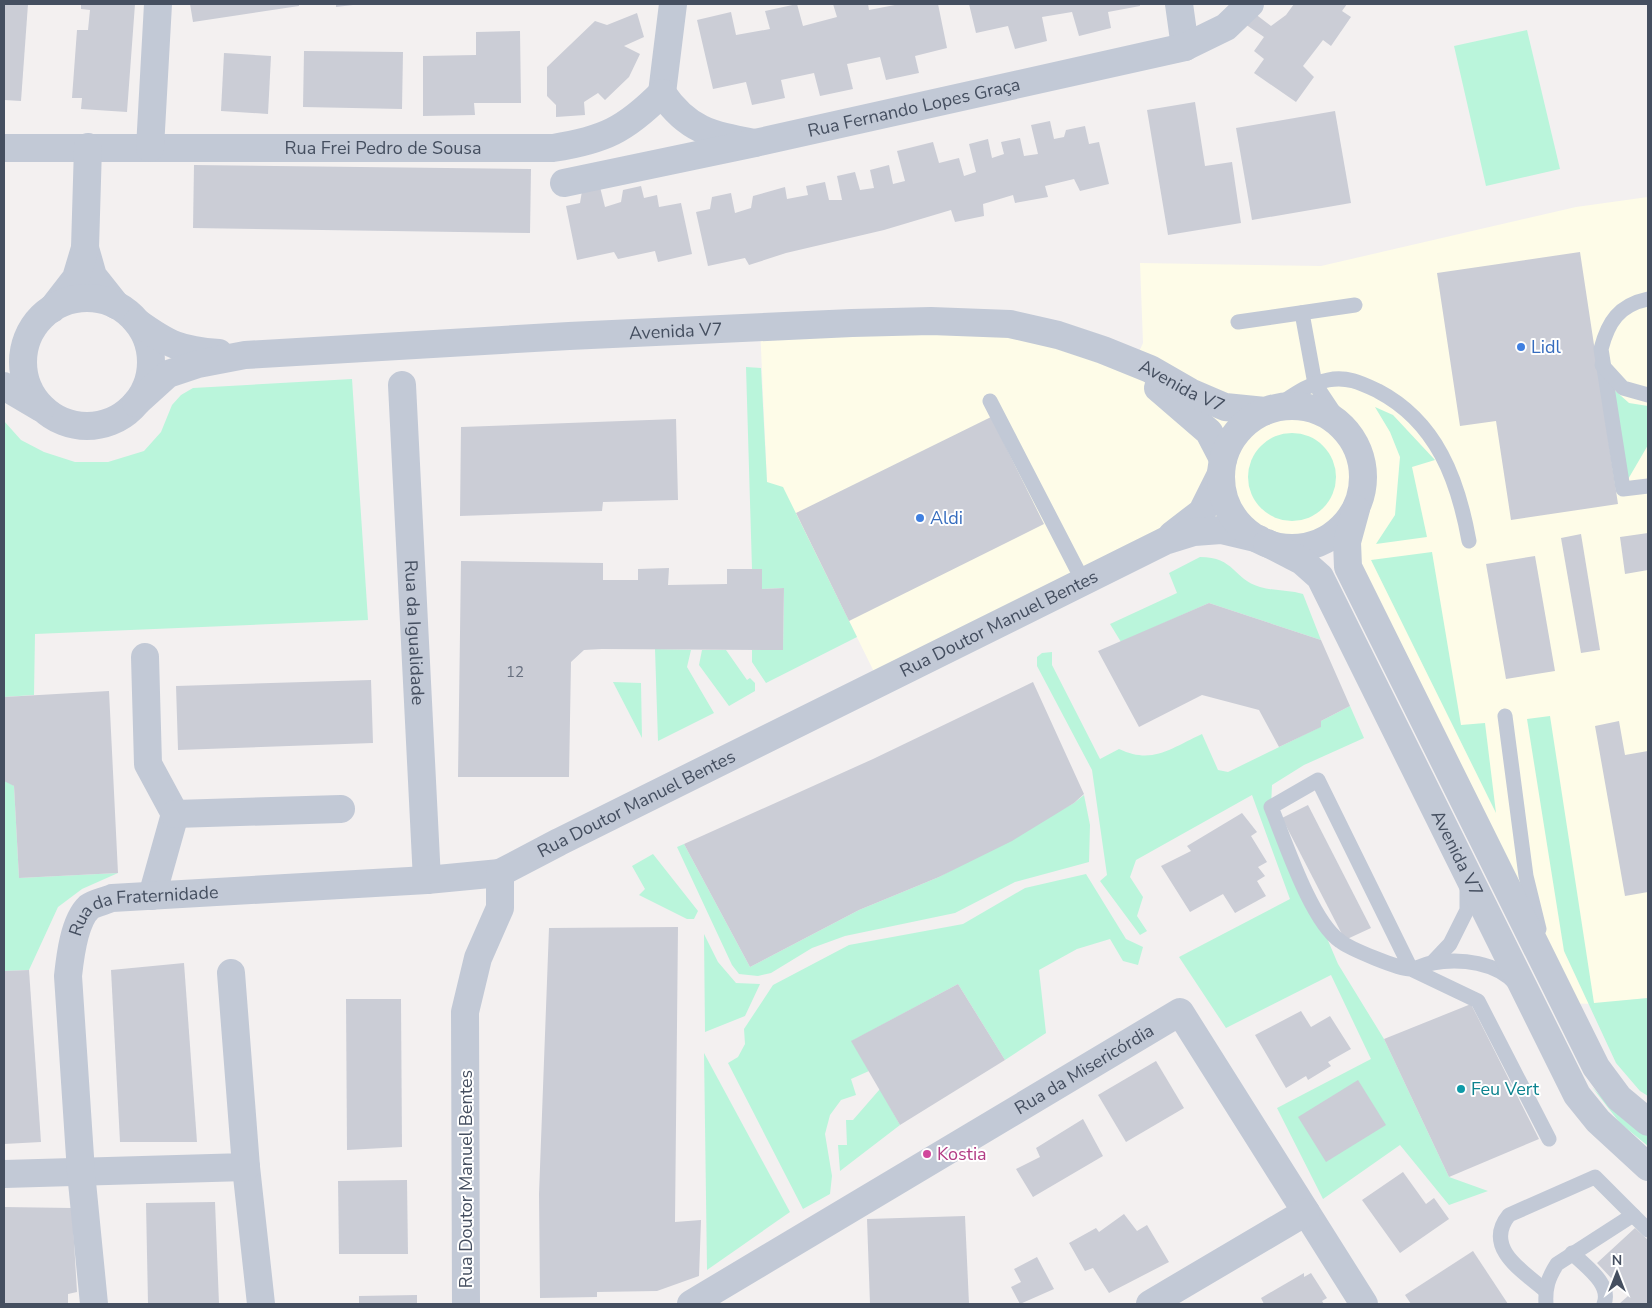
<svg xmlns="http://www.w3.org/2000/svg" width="1652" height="1308" viewBox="0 0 1652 1308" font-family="'Nunito Sans',sans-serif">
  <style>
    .commercial { fill: #fefce8 }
    .green { fill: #baf5db }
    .building { fill: #cbcdd6 }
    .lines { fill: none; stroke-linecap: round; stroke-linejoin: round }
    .service { stroke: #c2c9d6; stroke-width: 15 }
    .minor { stroke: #c2c9d6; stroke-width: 28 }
    .tertiary { stroke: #c2c9d6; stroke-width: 28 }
    .shop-dot { fill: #3f7fe0; stroke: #fff; stroke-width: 2 }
    .culture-dot { fill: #0f9aa8; stroke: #fff; stroke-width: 2 }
    .hotel-dot { fill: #d1479c; stroke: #fff; stroke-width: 2 }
    .labels { text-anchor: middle; stroke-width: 4; stroke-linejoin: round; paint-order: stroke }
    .number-label { font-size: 15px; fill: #666e7e }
    .street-label { font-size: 18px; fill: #454f60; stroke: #fff }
    .shop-label { font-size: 18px; fill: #366cbe; stroke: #fff; text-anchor: start }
    .culture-label { font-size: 18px; fill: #0d838f; stroke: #fff; text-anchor: start }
    .hotel-label { font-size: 18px; fill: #b23c85; stroke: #fff; text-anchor: start }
  </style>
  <rect width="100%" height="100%" fill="#f3f0f0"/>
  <polygon class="commercial" points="1648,197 1648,998 1594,1004 1564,1003 1347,542 1325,540 1297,548 1221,530 879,682 849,621 767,482 760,327 931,321 1134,363 1143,343 1140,263 1321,266 1576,207"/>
  <g class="green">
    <polygon points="1527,30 1560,169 1486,186 1454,46"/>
    <polygon points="746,367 761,368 767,482 783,487 857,637 766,683 752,662 752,650 783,649 784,588 762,589 762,569 752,569"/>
    <polygon points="352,379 368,620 35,634 34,695 4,697 4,421 21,440 44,452 75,462 108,462 144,451 161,432 172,405 181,395 193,388"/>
    <polygon points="1611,387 1629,403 1648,406 1648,445 1627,481"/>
    <polygon points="1375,407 1393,415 1435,460 1412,467 1427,537 1376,544 1395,515 1400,457 1390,432"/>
    <circle cx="1292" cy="477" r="44"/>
    <polygon points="1432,552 1461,725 1485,723 1496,813 1371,560"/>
    <path d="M1200,557C1235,557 1233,579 1260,587C1274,591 1289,590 1303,594L1321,640L1209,603L1121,642L1110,624L1177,593L1169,573Z"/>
    <polygon points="655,649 691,650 687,667 714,713 658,741"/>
    <polygon points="702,650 726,650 747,680 750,678 755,683 755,691 729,706 699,665"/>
    <path d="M1052,652V665L1100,759L1119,749C1153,765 1171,748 1202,734L1218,770L1228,772L1320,727L1321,721L1350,706L1364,738L1304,765L1272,785L1271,807L1338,964L1384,1039L1449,1177L1488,1191L1449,1205L1400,1145L1323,1199L1277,1108L1371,1059L1331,975L1226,1028L1179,957L1290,899L1252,795L1136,860L1130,877L1143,897L1137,916L1147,931L1140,935L1100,881L1107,875L1092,770L1037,666V657L1042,653Z"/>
    <polygon points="613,682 641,683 642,738"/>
    <polygon points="1550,716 1594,1003 1648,998 1648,1096 1640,1091 1616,1063 1564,951 1527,719"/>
    <polygon points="4,779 14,786 19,878 118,873 82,889 58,907 29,970 4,971"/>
    <polygon points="1084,795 1090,825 1089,862 1015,882 955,913 845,936 812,948 771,973 758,976 739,974 732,965 677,847 684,844 750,967 859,910 939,877 1074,803"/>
    <polygon points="653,854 698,911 694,919 687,919 639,895 645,889 632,866"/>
    <polygon points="1086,874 1126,939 1143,947 1138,965 1123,961 1110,939 1077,949 1039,970 1046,1033 1005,1060 958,984 852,1041 869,1071 851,1079 856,1095 841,1100 830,1115 825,1134 832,1176 830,1194 803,1209 728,1063 738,1057 745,1044 744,1029 773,985 849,945 963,924 1025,888"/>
    <polygon points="704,934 718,962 736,983 760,984 745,1016 705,1032"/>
    <polygon points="704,1053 790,1212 707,1270"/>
    <polygon points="1592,1087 1624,1120 1648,1135 1648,1146 1620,1123"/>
    <polygon points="880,1089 900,1125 840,1171 838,1145 847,1145 846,1120 853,1120"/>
  </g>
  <g class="building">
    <polygon points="4,4 28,4 21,101 4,100"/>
    <polygon points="81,4 135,4 127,112 81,109 82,98 72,98 77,30 88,30 90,10 81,9"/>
    <polygon points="190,4 299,4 299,6 193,22"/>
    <polygon points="336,4 352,4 353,5 336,7"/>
    <polygon points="797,4 803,26 837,17 833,4 868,4 869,10 900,4 938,4 947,48 915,56 919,73 886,80 880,57 847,64 853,89 820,96 814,73 781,80 785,98 752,105 746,82 713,89 697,20 731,12 736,35 770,29 765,11"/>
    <polygon points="969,4 1140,4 1140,6 1108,12 1111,28 1079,36 1072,12 1042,17 1047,41 1015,49 1008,26 976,33"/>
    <polygon points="1294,4 1347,4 1342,11 1351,17 1331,46 1323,40 1303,66 1314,77 1296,102 1254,73 1264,59 1254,51 1264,37 1245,24 1254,13 1271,26 1286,15"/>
    <polygon points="637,13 644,37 624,46 640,54 629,77 605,100 598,93 584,102 585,115 556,117 556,105 547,96 547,67 595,21 607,25"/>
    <polygon points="520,31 521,103 474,103 475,115 423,116 423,56 476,55 476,32"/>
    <polygon points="304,51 403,52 402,109 303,107"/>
    <polygon points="224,53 271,56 268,114 221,111"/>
    <polygon points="1195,102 1205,166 1232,162 1241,223 1168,235 1147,110"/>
    <polygon points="1335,111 1351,203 1252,220 1236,128"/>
    <polygon points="1050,121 1054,139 1064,137 1066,130 1085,126 1089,144 1099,142 1109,184 1080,191 1074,179 1045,186 1048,197 1015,203 1013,195 983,204 984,216 955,222 951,210 884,230 786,253 749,265 745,258 708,266 696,212 710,209 712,197 731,193 735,213 751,208 753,196 785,187 787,199 808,195 806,186 825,182 829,200 842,200 837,176 855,172 860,190 874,188 870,170 889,165 893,184 905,181 897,151 933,142 939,163 959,158 964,176 976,172 969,144 988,139 992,158 1004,154 1001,142 1020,138 1024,156 1038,154 1031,125"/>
    <polygon points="194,165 531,169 530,233 193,228"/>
    <polygon points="641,186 644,198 657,195 659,207 681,203 692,254 658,262 655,251 618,259 614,252 577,260 566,206 580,203 582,191 600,187 605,207 621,202 623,190"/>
    <polygon points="1580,252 1618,504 1511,520 1496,421 1460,426 1437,273"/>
    <polygon points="991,417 1044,524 849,621 796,513"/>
    <polygon points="676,419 678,500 603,502 602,511 460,516 461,427"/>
    <polygon points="1648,533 1648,570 1625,574 1620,537"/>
    <polygon points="1581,534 1600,650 1581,653 1561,538"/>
    <polygon points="1535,556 1555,671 1506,679 1486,564"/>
    <polygon points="461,561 603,563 603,580 638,580 638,569 669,568 668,585 727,584 727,569 762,569 762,589 784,588 783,650 602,649 584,650 571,662 569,777 458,777"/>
    <polygon points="1209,603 1321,640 1350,706 1321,721 1321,727 1279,747 1259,710 1202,695 1139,727 1098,651"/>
    <polygon points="371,680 373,743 178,750 176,686"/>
    <polygon points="1033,682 1084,794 1074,803 1012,841 939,877 859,910 750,967 684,844 873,759"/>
    <polygon points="109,691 118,873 19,878 14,786 4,781 4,697"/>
    <polygon points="1619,721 1625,755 1648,751 1648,892 1625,896 1595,726"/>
    <polygon points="1308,805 1371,928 1345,940 1282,818"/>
    <polygon points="1242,813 1257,832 1251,836 1267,862 1258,867 1265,876 1257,881 1266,896 1235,913 1223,894 1190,912 1161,866 1191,851 1187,846"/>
    <polygon points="678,927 675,1222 701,1220 699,1276 657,1291 597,1292 597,1297 540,1298 539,1194 549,928"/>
    <polygon points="184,963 197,1142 120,1142 111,970"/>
    <polygon points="29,970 41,1142 4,1144 4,971"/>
    <polygon points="958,984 1005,1060 900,1125 851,1041"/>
    <polygon points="346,999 401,999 402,1147 347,1150"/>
    <polygon points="1471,1004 1539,1139 1449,1177 1384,1039"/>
    <polygon points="1301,1011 1311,1027 1330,1016 1351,1049 1328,1062 1331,1066 1308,1080 1306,1076 1286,1088 1255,1035"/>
    <polygon points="1156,1061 1184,1108 1126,1142 1098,1095"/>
    <polygon points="1358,1080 1386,1125 1326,1162 1298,1117"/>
    <polygon points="1083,1119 1103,1156 1033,1197 1016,1169 1040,1157 1036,1148"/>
    <polygon points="1403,1172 1426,1204 1434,1198 1449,1219 1400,1253 1362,1200"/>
    <polygon points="407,1180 408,1254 339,1254 338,1181"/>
    <polygon points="215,1202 219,1304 148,1304 146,1203"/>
    <polygon points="4,1207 72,1208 77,1292 68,1294 68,1304 4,1304"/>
    <polygon points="1124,1214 1137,1231 1147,1225 1169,1262 1109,1293 1093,1268 1085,1271 1069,1243 1096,1228 1099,1232"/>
    <polygon points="965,1216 969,1304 870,1304 867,1219"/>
    <polygon points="1635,1228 1648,1240 1648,1304 1619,1304 1628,1296 1597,1263"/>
    <polygon points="1473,1251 1508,1304 1411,1304 1405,1295"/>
    <polygon points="1037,1257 1054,1289 1020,1304 1011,1287 1021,1282 1014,1269"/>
    <polygon points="1304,1273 1304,1277 1311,1273 1327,1298 1322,1301 1324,1304 1264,1304 1261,1298"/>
    <polygon points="417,1295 417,1304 359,1304 359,1296"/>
  </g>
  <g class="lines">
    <g class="service">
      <path d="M1648,299C1619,305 1608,322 1601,349L1623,489L1648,486"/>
      <polyline points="1302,313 1315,384 1343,426"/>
      <polyline points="1238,322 1355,305"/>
      <polyline points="1602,365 1623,388 1648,395"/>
      <polyline points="990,401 1083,581"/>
      <path d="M1274,408C1291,397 1307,384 1328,380C1347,376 1361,383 1378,391C1437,422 1458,480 1469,541"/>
      <polyline points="1505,716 1526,876 1539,929"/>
      <polyline points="1432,963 1450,944 1467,910 1467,886"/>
      <path d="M1517,985C1497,962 1461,958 1432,963C1425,964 1417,969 1410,969C1399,969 1350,949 1340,941C1311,921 1285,841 1271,807L1318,780L1411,969L1478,1001L1549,1139"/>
      <path d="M1572,1253C1585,1266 1612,1284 1604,1304"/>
      <path d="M1545,1290C1522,1271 1483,1247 1509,1215L1595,1177L1648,1230"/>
      <path d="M1546,1304C1545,1288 1548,1278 1557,1264L1633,1215"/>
    </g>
    <g class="minor">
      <polyline points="1179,4 1185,47"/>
      <polyline points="662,93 673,4"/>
      <path id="s1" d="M4,148H553C604,140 625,130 662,93C688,131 712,135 755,143"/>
      <polyline points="150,148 158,4"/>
      <path id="s2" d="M564,183L755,143L1185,47L1226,27L1250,4"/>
      <polyline points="85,248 93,276 116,305"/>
      <polyline points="52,309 76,278 85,248 88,147"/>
      <path id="s3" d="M402,385L427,880"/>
      <polyline points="1172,535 1202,512 1221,474"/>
      <polyline points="145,657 148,764 175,814 152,896"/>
      <polyline points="175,814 341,809"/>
      <polyline points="246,1167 261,1304"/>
      <polyline points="4,1174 246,1167 231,973"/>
      <path id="s4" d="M94,1304L81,1172L68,976C70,957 74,921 89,907C94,903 105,901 112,898L427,880L500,873"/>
      <path id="s5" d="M466,1304L465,1012L478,958L500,908V873L559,842L1165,541L1194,532L1221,530L1259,539"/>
      <path id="s6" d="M691,1304L1180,1012L1364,1304"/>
      <polyline points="1150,1304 1306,1212"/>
    </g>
    <g class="tertiary">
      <circle cx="87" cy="362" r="64"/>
      <path d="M137,322C169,345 180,350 219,353"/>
      <polyline points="4,386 41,408"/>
      <polyline points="1158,388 1209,432 1223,459"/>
      <path id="s7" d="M136,403L168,374L198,364L245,355L569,336L852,323L931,321L1010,324L1058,335L1103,350L1150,369L1190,392L1225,407L1265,411"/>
      <circle cx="1292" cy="477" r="71"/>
      <polyline points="1356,509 1347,542 1348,567 1596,1067 1619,1098 1648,1122"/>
      <path id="s8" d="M1267,543L1302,561L1320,577L1577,1095L1598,1121L1648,1167"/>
    </g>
  </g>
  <g class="shop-dot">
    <circle cx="1521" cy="347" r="5"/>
    <circle cx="920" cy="518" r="5"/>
  </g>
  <circle class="culture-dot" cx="1461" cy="1089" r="5"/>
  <circle class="hotel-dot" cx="927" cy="1154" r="5"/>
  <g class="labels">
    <g class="number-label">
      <text x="515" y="677">12</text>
    </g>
    <g class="street-label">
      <text dy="6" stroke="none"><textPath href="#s2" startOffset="358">Rua Fernando Lopes Graça</textPath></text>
      <text dy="6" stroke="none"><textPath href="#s1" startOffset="379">Rua Frei Pedro de Sousa</textPath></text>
      <text dy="6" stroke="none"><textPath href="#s7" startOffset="554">Avenida V7</textPath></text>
      <text dy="6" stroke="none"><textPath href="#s7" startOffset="1072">Avenida V7</textPath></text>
      <text dy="6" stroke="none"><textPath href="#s5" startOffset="995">Rua Doutor Manuel Bentes</textPath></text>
      <text dy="6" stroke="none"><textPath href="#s3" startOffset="248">Rua da Igualidade</textPath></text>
      <text dy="6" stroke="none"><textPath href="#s5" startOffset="590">Rua Doutor Manuel Bentes</textPath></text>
      <text dy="6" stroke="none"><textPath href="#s8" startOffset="372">Avenida V7</textPath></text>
      <text dy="6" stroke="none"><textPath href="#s4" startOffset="452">Rua da Fraternidade</textPath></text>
      <text dy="6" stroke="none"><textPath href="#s6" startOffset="458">Rua da Misericórdia</textPath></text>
      <text transform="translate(466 1179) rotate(-90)" y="6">Rua Doutor Manuel Bentes</text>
    </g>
    <g class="shop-label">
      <text x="1531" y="353">Lidl</text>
      <text x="930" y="524">Aldi</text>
    </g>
    <g class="culture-label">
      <text x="1471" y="1095">Feu Vert</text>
    </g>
    <g class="hotel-label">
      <text x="937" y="1160">Kostia</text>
    </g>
  </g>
  <rect width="1652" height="1308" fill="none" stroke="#454f60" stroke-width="10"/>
  <g transform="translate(1617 1273)" stroke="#ffffff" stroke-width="4" paint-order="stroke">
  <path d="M0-4L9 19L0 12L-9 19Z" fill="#454f60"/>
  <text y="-8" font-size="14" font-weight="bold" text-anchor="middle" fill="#454f60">N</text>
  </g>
</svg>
